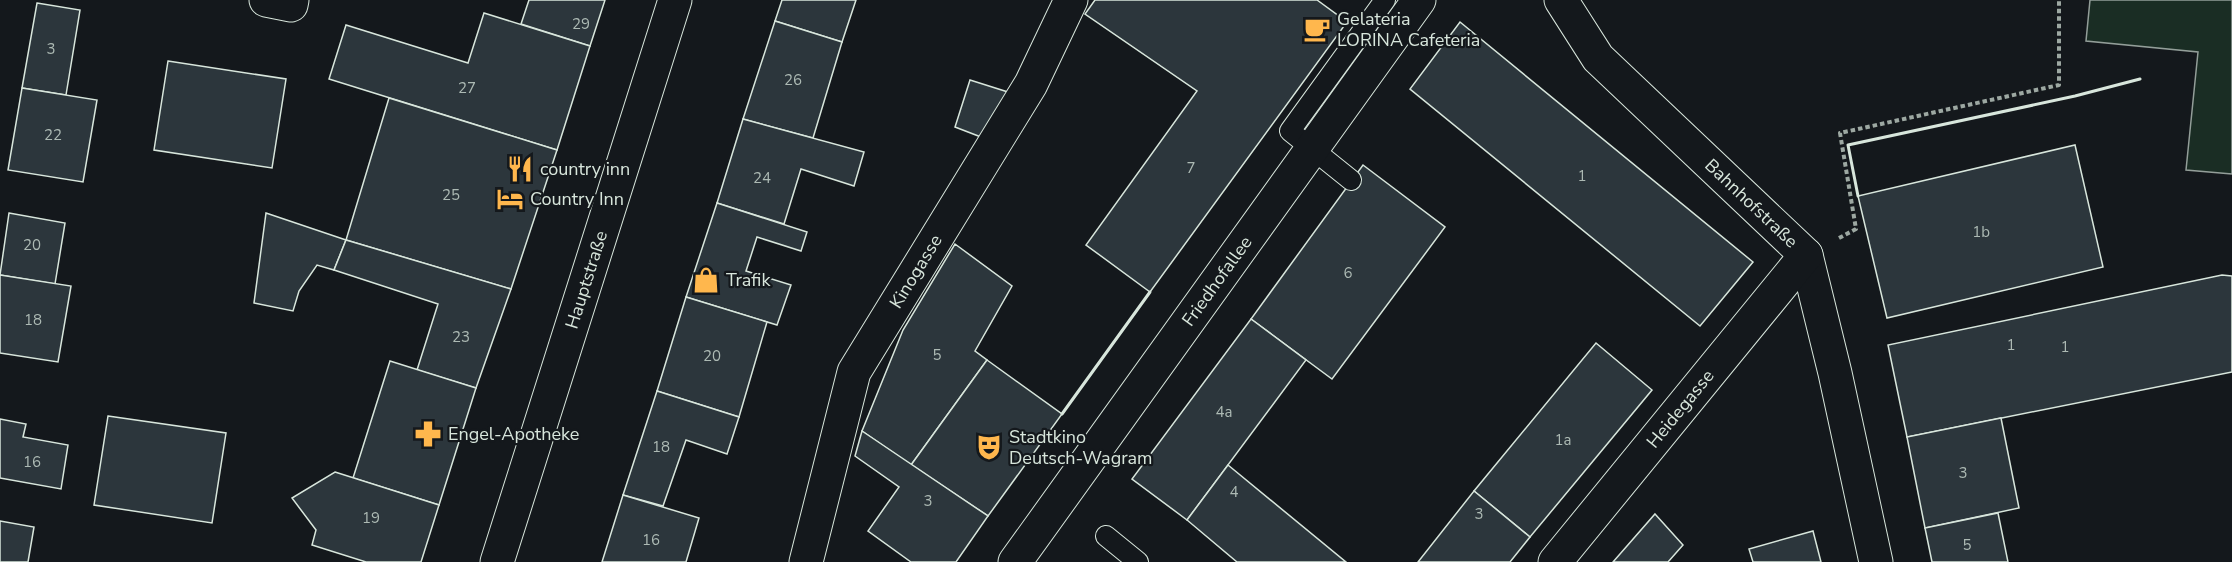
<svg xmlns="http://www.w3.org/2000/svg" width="2232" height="562" viewBox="0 0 2232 562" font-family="'Nunito Sans',sans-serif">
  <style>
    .green { fill: #1a2d24; stroke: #939e99; stroke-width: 1.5 }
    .building { fill: #2c363c; stroke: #d8e6dc; stroke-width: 1.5 }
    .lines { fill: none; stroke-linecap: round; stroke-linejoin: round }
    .service-casing { stroke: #d8e6dc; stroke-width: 22 }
    .minor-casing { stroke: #d8e6dc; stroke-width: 35 }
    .primary-casing { stroke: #d8e6dc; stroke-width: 35 }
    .path { stroke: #9da8a2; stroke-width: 4; stroke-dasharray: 4.5 3; stroke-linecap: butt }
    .service { stroke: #14181c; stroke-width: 20 }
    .minor { stroke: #14181c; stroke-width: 33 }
    .primary { stroke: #14181c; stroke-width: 33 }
    .wall { stroke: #d8e6dc; stroke-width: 3 }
    .labels { text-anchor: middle; stroke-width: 4.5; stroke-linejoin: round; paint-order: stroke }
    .number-label { font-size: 15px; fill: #adbab4 }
    .poi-label { font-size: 18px; fill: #d8e6dc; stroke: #14181c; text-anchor: start }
    .street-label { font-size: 18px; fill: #d8e6dc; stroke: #14181c }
  </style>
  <rect width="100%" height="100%" fill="#14181c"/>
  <polygon class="green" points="2090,0 2232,0 2232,174 2186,170 2198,52 2086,41"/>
  <g class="building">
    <polygon points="529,0 605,0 590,46 521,24"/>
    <polygon points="782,0 856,0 842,42 775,21"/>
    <polygon points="1095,0 1317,0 1347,22 1150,292 1086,245 1197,91 1085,14"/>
    <polygon points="37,3 80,10 66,95 22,88"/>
    <polygon points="484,13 590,46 557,150 329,79 346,25 468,63"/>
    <polygon points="775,21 842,42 813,138 743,119"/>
    <polygon points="1460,22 1753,262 1700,326 1410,89"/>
    <polygon points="168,61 286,79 272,168 154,150"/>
    <polygon points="970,80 1011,93 981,137 955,127"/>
    <polygon points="22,88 97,100 83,182 8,170"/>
    <polygon points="389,98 557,150 511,289 346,240"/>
    <polygon points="743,119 864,152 854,186 801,169 784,224 717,203"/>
    <polygon points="2075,145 2103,267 1887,318 1858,196"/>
    <polygon points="1363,165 1445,227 1332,379 1251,319"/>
    <polygon points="717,203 807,232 801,251 757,237 746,271 791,285 777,325 686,297"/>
    <polygon points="9,213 65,223 55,284 0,275"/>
    <polygon points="266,213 346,240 334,270 317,265 299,291 293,311 254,303"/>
    <polygon points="346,240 511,289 476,388 417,370 438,304 334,270"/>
    <polygon points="955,244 1012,286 975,351 987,360 911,465 862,431 903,330"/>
    <polygon points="0,275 71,286 58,362 0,353"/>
    <polygon points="2222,275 2232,276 2232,372 1907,437 1888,345"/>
    <polygon points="686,297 767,322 739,417 657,391"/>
    <polygon points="1251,319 1306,360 1187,520 1132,479"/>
    <polygon points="1596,343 1652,390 1530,537 1474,491"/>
    <polygon points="987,360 1062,414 988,516 911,465"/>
    <polygon points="390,361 476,388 439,505 353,478"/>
    <polygon points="657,391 739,417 727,454 686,440 663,506 623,495"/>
    <polygon points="108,416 226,433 212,523 94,505"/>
    <polygon points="2001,418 2019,508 1925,528 1907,437"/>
    <polygon points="0,419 26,424 23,437 68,445 61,489 0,478"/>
    <polygon points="862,431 988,516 956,562 911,562 868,531 899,487 855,456"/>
    <polygon points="1228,465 1346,562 1237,562 1187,520"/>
    <polygon points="335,472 439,505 421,562 366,562 312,545 316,530 292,498"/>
    <polygon points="1474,491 1530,537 1510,562 1418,562"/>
    <polygon points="623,495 699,518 686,562 602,562"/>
    <polygon points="1998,513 2008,562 1932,562 1925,528"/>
    <polygon points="1655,514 1683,545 1668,562 1613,562"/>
    <polygon points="0,521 34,527 28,562 0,562"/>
    <polygon points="1813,531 1821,562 1753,562 1749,549"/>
  </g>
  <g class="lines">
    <g class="service-casing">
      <g id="service">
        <polyline points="1351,180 1290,131 1385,0"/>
        <polyline points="1106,536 1138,562"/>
      </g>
    </g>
    <g class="minor-casing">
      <g id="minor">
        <polyline points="266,0 291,5 292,0"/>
        <path id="s1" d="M1561,0L1598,58L1806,255L1835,373L1876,562"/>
        <path id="s2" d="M806,562L854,372L1031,84L1071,0"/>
        <path id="s3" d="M1015,562L1419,0"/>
        <path id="s4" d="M1555,562L1806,255"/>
      </g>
    </g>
    <g class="primary-casing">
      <g id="primary">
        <path id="s5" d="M497,562L675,0"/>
      </g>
    </g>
    <polyline class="path" points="1839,238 1856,229 1840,133 2059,85 2059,0"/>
    <use href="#service" class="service"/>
    <use href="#minor" class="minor"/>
    <use href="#primary" class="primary"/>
    <g class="wall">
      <polyline points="1858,196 1848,145 2075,96 2140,79"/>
      <polyline points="1062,414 1150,292"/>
    </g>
  </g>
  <defs>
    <g id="cafe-bare" transform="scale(2.07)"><path d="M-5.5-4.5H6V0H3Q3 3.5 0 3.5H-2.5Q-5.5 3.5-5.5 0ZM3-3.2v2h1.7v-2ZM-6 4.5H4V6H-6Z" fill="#ffb74d" stroke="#14181c" stroke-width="2.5" paint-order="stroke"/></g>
    <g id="restaurant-bare" transform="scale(2.07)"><path d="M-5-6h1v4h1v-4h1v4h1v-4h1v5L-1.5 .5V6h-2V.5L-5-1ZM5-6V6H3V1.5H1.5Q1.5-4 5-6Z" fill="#ffb74d" stroke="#14181c" stroke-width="2.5" paint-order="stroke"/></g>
    <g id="hotel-bare" transform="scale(2.07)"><path d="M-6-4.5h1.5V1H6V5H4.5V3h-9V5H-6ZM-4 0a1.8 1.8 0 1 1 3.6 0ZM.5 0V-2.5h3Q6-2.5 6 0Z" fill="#ffb74d" stroke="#14181c" stroke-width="2.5" paint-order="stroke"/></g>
    <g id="shop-bare" transform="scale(2.07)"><path d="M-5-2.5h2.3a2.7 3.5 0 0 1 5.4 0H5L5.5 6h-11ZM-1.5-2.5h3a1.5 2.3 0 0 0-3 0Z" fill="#ffb74d" stroke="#14181c" stroke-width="2.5" paint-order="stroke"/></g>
    <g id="pharmacy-bare" transform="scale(2.07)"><path d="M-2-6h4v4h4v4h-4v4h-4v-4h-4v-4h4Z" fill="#ffb74d" stroke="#14181c" stroke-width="2.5" paint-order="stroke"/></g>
    <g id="theatre-bare" transform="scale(2.07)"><path d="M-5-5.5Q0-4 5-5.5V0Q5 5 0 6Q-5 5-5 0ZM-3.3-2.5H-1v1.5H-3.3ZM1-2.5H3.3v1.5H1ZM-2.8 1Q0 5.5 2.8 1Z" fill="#ffb74d" stroke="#14181c" stroke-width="2.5" paint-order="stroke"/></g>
  </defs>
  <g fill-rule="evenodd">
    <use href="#cafe-bare" x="1317" y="29"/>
    <use href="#restaurant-bare" x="520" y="169"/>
    <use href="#hotel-bare" x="510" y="199"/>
    <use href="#shop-bare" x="706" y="280"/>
    <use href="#pharmacy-bare" x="428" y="434"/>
    <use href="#theatre-bare" x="989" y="447"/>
  </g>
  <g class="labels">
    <g class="number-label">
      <text x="581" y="29">29</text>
      <text x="51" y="54">3</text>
      <text x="793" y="85">26</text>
      <text x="467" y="93">27</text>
      <text x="53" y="140">22</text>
      <text x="1191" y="173">7</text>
      <text x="1582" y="181">1</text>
      <text x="762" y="183">24</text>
      <text x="451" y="200">25</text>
      <text x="1981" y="237">1b</text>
      <text x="32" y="250">20</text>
      <text x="1348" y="278">6</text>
      <text x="33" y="325">18</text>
      <text x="461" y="342">23</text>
      <text x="2011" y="350">1</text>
      <text x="2065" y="352">1</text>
      <text x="937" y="360">5</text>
      <text x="712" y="361">20</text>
      <text x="1224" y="417">4a</text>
      <text x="1563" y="445">1a</text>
      <text x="661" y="452">18</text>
      <text x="32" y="467">16</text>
      <text x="1963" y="478">3</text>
      <text x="1234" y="497">4</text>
      <text x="928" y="506">3</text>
      <text x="1479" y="519">3</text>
      <text x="371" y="523">19</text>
      <text x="651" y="545">16</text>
      <text x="1967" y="550">5</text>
    </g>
    <g class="poi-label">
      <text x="1337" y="25">Gelateria<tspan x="1337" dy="21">LORINA Cafeteria</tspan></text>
      <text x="540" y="175">country inn</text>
      <text x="530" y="205">Country Inn</text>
      <text x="726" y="286">Trafik</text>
      <text x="448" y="440">Engel-Apotheke</text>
      <text x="1009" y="443">Stadtkino<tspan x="1009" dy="21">Deutsch-Wagram</tspan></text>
    </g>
    <g class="street-label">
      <text dy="6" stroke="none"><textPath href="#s1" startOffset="280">Bahnhofstraße</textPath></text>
      <text dy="6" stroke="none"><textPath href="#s2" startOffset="314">Kinogasse</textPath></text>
      <text dy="6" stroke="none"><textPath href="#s5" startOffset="296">Hauptstraße</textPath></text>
      <text dy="6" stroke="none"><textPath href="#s3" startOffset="346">Friedhofallee</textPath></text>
      <text dy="6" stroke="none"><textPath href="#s4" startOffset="198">Heidegasse</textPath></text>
    </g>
  </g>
</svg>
